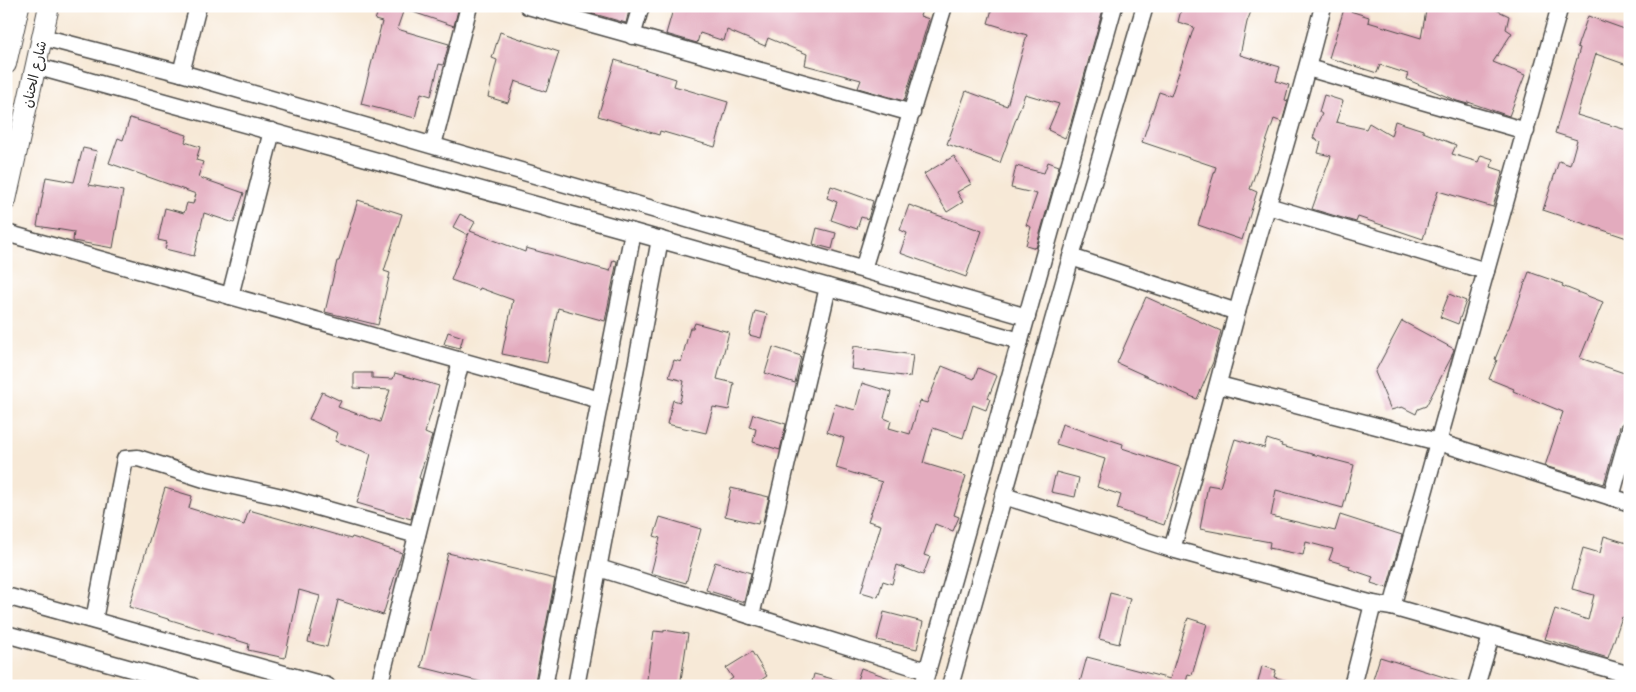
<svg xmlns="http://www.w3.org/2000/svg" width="1636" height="692" viewBox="0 0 1636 692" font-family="Mali,'Playpen Sans Arabic',sans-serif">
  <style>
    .building { fill: #e3abbe }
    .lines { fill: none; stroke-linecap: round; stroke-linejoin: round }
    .minor-casing { stroke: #4a4845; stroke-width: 19 }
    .major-casing { stroke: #4a4845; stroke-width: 22 }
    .minor { stroke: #fff; stroke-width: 16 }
    .major { stroke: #fff; stroke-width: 20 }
    .labels { text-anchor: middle; stroke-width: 4; stroke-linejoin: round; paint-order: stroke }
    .street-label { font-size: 14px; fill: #2b2b2b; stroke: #fff }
  </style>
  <rect width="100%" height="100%" fill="#fff"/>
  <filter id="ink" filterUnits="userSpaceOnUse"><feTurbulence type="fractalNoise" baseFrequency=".02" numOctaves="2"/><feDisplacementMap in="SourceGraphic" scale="10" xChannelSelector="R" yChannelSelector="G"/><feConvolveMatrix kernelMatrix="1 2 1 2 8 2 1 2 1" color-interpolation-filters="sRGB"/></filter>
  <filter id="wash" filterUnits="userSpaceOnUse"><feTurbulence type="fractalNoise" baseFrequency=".0096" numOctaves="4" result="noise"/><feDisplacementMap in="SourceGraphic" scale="20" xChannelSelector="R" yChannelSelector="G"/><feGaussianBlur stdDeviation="1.12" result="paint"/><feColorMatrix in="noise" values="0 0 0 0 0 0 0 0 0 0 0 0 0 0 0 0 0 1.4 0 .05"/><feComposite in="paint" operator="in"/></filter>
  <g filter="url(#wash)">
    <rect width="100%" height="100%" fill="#f7e9d7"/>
    <g id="blocks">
      <g class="building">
        <polygon points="380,6 459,6 454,26 404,9 397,29 449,44 443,65 439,64 431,96 421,93 415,118 361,104 382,22 375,20"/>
        <polygon points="566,6 630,6 626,23"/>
        <polygon points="674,6 917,6 923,8 920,16 929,19 904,101 858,88 861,80 805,65 807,54 768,38 765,46 727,30 724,41 700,33 697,43 666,34"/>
        <polygon points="993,6 1104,6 1070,126 1065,138 1048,130 1059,104 1025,94 1000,163 947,144 966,91 1007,106 1027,35 988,23"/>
        <polygon points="1182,6 1253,6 1247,22 1240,55 1280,67 1276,81 1289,85 1285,100 1288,101 1282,122 1274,119 1250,189 1257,192 1242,240 1198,225 1216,167 1142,142 1159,92 1171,96 1194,27 1178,22"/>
        <polygon points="1430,6 1488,6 1509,16 1506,29 1512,33 1493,62 1525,75 1509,116 1468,102 1468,104 1457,101 1406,79 1408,74 1380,65 1377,73 1329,58 1344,9 1369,17 1368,22 1421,38 1426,11"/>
        <polygon points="1588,16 1630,31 1630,66 1596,54 1577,115 1630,131 1630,239 1543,210 1559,161 1570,165 1577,140 1555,133 1580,48 1577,47"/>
        <polygon points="500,32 559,52 546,92 515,81 508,103 488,97 497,60 492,58"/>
        <polygon points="615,60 676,79 674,86 728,102 715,147 660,131 659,135 598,116"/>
        <polygon points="1324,95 1343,101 1336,122 1366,129 1369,123 1391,136 1395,121 1423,130 1423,132 1456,145 1452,154 1478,162 1481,155 1493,159 1491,167 1503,171 1493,207 1438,191 1423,239 1358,217 1356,222 1312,209 1331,156 1318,153 1321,142 1313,138 1318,122 1322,114 1319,112"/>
        <polygon points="130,118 187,135 185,142 200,147 196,160 203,162 198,177 244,193 234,223 204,213 194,256 165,249 167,242 158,240 165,208 184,213 187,203 193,204 196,194 109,163 118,138 123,140"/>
        <polygon points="83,148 97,151 89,185 123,191 113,248 73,241 74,232 37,226 46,177 74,182"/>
        <polygon points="954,156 971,184 957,192 963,202 947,212 924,174"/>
        <polygon points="1048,162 1059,166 1036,248 1026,245 1031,227 1026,225 1037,194 1011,188 1016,166 1044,173"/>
        <polygon points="831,186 873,201 868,219 861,217 857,229 831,220 837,202 827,198"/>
        <polygon points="358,200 402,214 384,271 390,273 378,325 325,312 337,261 339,261"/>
        <polygon points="909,205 982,231 966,277 900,253 907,233 900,230"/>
        <polygon points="460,214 475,222 470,231 525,252 526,248 610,271 613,260 617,261 605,321 558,308 547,363 502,354 513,300 480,288 479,290 451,280 469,233 468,235 453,227"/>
        <polygon points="817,228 836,233 832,249 813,244"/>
        <polygon points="1529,272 1563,284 1562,286 1603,302 1580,358 1630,375 1630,419 1623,422 1620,426 1604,484 1545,466 1563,412 1513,391 1514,389 1489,379 1497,360 1495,359 1507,330 1508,330"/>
        <polygon points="1449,294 1466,301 1458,324 1440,317"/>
        <polygon points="1146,297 1221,331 1213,362 1197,399 1117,363"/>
        <polygon points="755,311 767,314 761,338 749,335"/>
        <polygon points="1402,321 1454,349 1451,358 1426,406 1418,409 1416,414 1402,407 1391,410 1375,372"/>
        <polygon points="695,323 729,332 717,379 734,383 729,410 713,407 706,433 667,424 673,400 680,402 684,381 669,377 674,360 681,362 690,328 693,328"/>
        <polygon points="448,332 463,337 460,348 444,344"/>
        <polygon points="854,346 913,355 910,377 851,369"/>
        <polygon points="773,347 801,356 795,383 765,373"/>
        <polygon points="942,366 974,379 978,368 997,376 988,398 990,399 986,410 973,405 963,438 933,428 923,463 966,476 954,515 959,517 953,531 935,524 924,555 930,557 923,575 897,565 892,584 883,581 878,597 861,592 881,525 868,521 882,482 836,468 844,438 827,432 835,404 855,410 862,383 891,392 884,418 891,421 889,428 910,434 920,401 927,403"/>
        <polygon points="354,373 372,373 372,378 393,379 395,373 439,386 425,433 432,436 419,478 421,479 411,519 357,503 371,454 335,441 338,433 309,419 322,392 341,401 338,407 380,422 390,390 354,388"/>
        <polygon points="753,414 786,424 780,450 753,442 756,429 749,427"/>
        <polygon points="1062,424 1123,444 1122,448 1182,468 1164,525 1117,509 1121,495 1097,487 1105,459 1056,444"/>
        <polygon points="1235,439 1264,448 1267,439 1282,444 1281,446 1354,465 1343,508 1276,490 1271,516 1335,531 1340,515 1402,535 1387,588 1371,583 1373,577 1349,569 1350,566 1329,560 1333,549 1306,542 1303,555 1269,548 1270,542 1200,529 1208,485 1220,487"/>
        <polygon points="1056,472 1079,478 1075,497 1051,492"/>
        <polygon points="165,488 192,496 189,508 244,525 249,510 351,539 352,537 402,553 383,615 338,600 327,647 308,642 320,596 299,590 285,658 248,650 249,644 129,607"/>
        <polygon points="731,488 769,497 763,521 759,520 758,524 725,516"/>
        <polygon points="660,517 701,529 686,583 651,573 660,538 654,536"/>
        <polygon points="1604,536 1630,544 1630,620 1622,617 1608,658 1545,639 1555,609 1588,620 1594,595 1572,589 1583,548 1600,553"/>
        <polygon points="448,553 555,579 534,686 497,686 421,667"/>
        <polygon points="715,562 751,573 744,602 706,590"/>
        <polygon points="1110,593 1130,598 1119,644 1099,639"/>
        <polygon points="884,612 923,622 917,649 877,640"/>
        <polygon points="1188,618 1207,624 1192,675 1188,674 1185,686 1094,686 1080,682 1087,657 1170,679"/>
        <polygon points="664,630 688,634 680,686 646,686 654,631 664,632"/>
        <polygon points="752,652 767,676 752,686 721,686 733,678 726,668"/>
        <polygon points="1380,657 1463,683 1462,686 1371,686"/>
        <polygon points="1262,666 1276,670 1274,677 1295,683 1295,686 1257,686"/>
        <polygon points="861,668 906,684 905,686 855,686"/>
        <polygon points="814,674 844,682 844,686 811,686"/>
      </g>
    </g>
  </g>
  <g filter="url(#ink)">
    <use href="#blocks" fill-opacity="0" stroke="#4a4845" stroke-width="1"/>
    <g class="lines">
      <g class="minor-casing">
        <g id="minor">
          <polyline points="528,6 912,113"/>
          <polyline points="632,36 641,6"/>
          <polyline points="42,37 181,73 1027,317"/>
          <polyline points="35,66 633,232 1020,341"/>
          <polyline points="1308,68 1526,131"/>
          <polyline points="181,73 198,6"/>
          <polyline points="433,145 469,6"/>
          <polyline points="1268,206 1486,271"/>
          <polyline points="6,233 600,400"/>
          <polyline points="1071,257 1237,312"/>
          <polyline points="863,269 944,6"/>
          <polyline points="230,296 272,131"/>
          <polyline points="1219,385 1438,442 1630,503"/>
          <polyline points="1004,496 1172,549 1373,604 1392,607 1630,675"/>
          <polyline points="1611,497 1630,429"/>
          <path d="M1172,549C1195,470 1216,391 1237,312C1265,210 1298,109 1323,6"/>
          <polyline points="599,568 927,671"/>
          <polyline points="6,596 327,686"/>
          <polyline points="1392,607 1560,6"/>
          <polyline points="751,616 828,287"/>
          <polyline points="94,620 125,459 138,458 207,480 282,497 417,535"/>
          <polyline points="6,634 192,686"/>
          <polyline points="379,686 461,361"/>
          <polyline points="544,686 633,232"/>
          <polyline points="576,686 660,239"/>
          <polyline points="923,686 1114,6"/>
          <polyline points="950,686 1071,257 1145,6"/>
          <polyline points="1352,686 1373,604"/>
          <polyline points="1476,686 1491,636"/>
        </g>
      </g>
      <g class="major-casing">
        <g id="major">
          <polyline points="6,64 19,6"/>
          <polyline points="6,200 49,6"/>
        </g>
      </g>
      <use href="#minor" class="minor"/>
      <use href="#major" class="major"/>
    </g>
  </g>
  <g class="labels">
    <g class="street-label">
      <text transform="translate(34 74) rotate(-77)" y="5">شارع الحنان</text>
    </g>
  </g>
  <rect width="1636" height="692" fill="none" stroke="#fff" stroke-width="25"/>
</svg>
